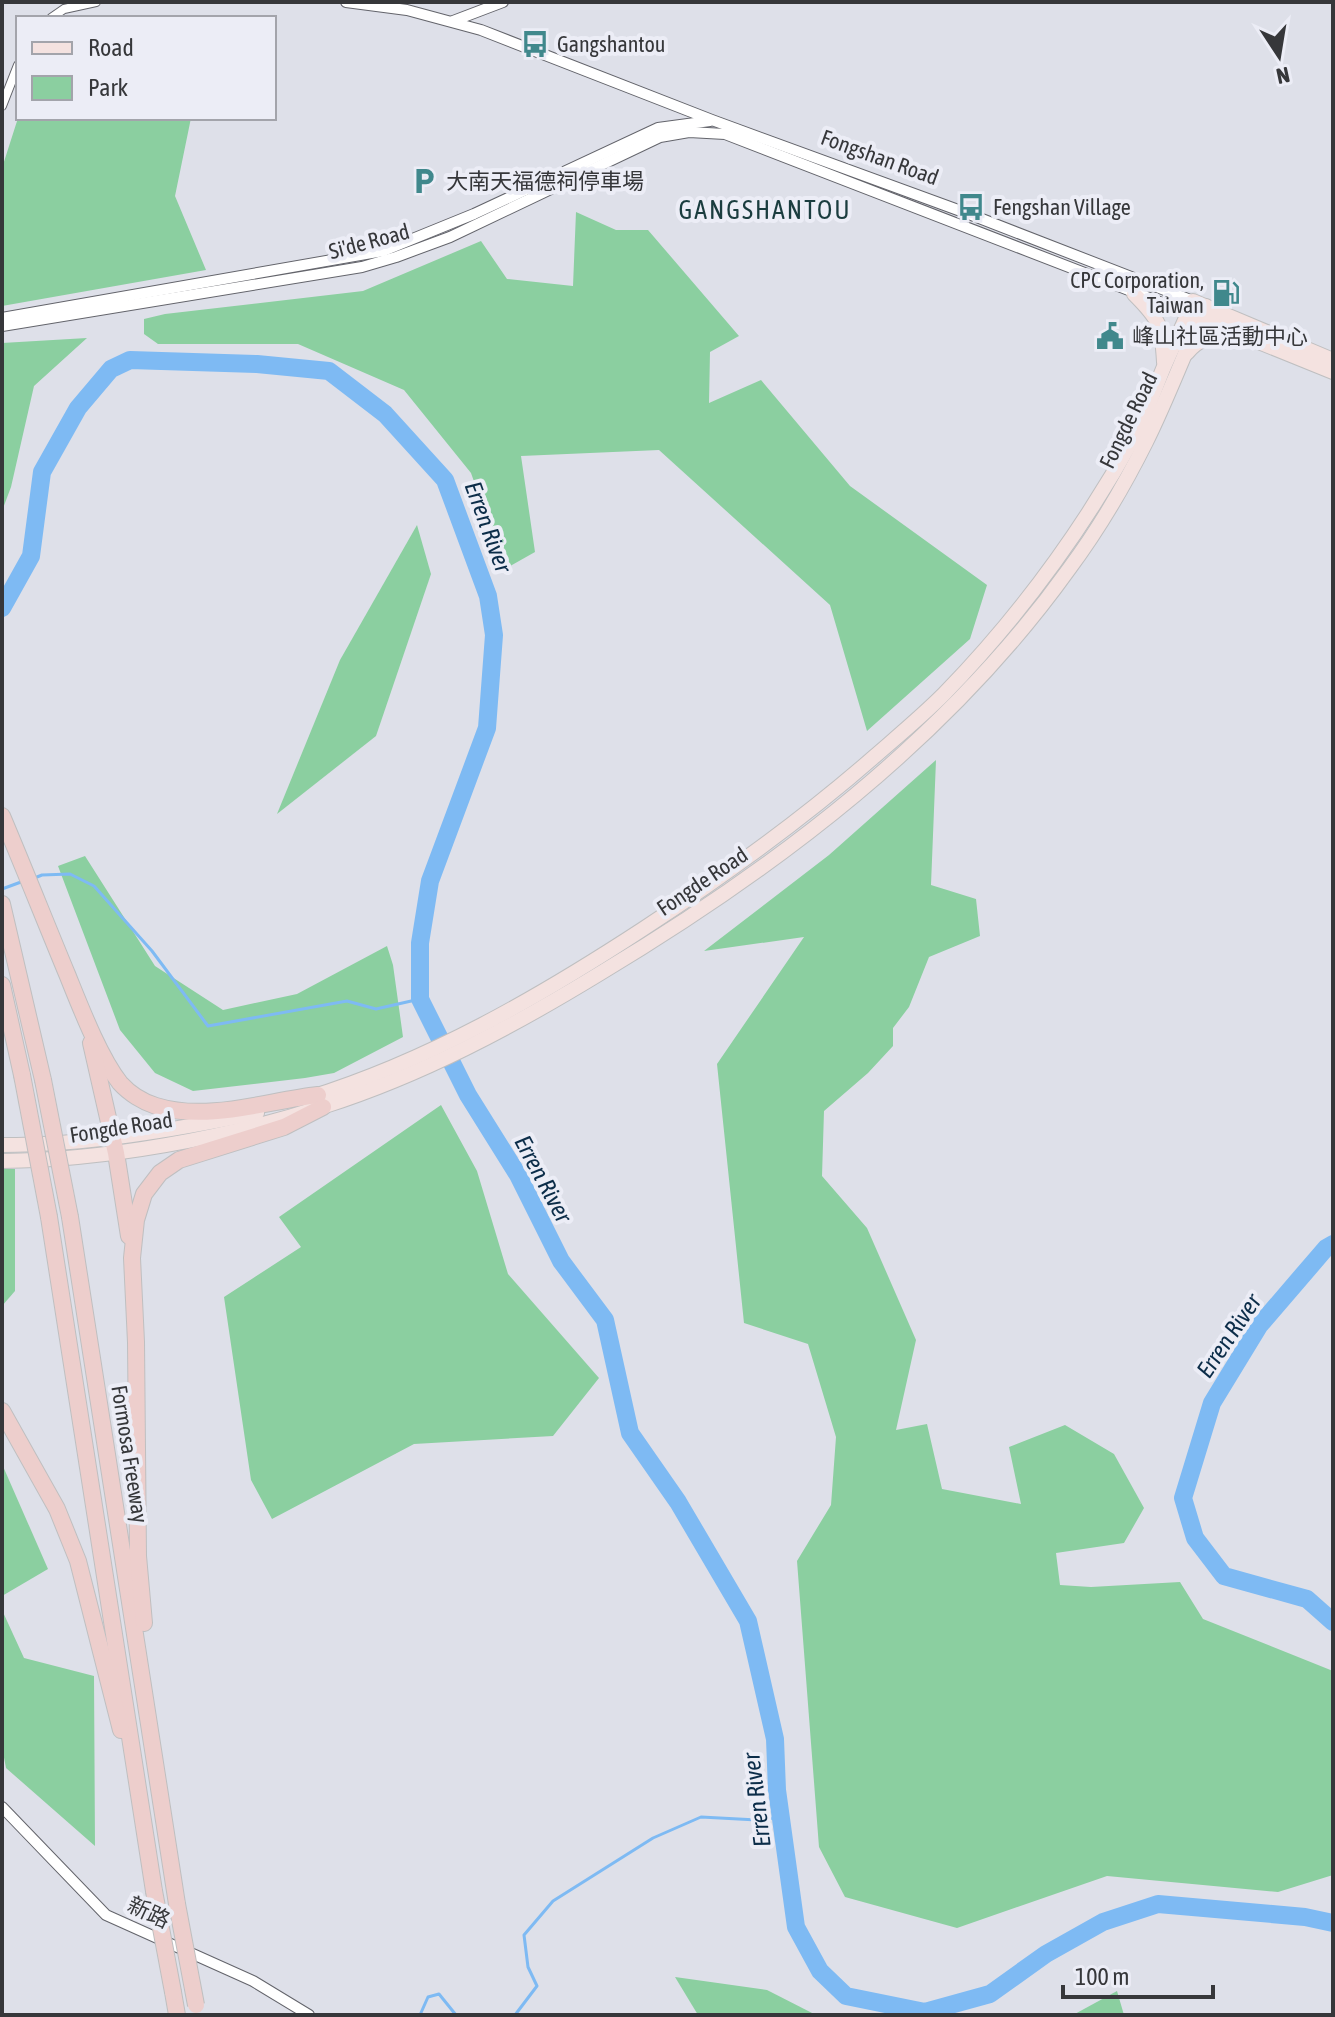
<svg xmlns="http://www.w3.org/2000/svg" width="1335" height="2017" viewBox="0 0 1335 2017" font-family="'Asap Condensed','Noto Sans TC',sans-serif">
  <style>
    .green { fill: #8bcfa0 }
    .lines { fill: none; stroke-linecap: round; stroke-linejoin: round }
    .stream { stroke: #7ebaf3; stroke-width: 3 }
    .river { stroke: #7ebaf3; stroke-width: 18 }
    .minor-casing { stroke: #63646b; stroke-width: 10 }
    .tertiary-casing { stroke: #63646b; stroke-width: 12 }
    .primary-casing { stroke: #bfbfc0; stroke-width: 16 }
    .motorway-casing { stroke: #bfbfc0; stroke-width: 18 }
    .minor { stroke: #fff; stroke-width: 8 }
    .tertiary { stroke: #fff; stroke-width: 10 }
    .primary { stroke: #f4e2e0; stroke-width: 14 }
    .motorway { stroke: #edcecc; stroke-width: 16 }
    .motorway-bridge-casing { stroke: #bfbfc0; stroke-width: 18; stroke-linecap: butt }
    .motorway-bridge { stroke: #edcecc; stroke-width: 16 }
    .labels { text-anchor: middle; stroke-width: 8; stroke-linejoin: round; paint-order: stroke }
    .poi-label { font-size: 22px; fill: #36373a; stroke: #ecedf6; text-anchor: start }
    .street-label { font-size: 22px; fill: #36373a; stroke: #ecedf6 }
    .water-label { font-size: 24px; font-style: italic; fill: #0c2d49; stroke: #ecedf6 }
    .quarter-label { font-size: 26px; letter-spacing: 2px; fill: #1b3d3f; stroke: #ecedf6 }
  </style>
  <rect width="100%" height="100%" fill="#dee0e9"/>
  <g class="green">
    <polygon points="18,118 191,118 175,196 206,270 2,306 2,168"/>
    <polygon points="576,212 616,230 648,230 739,336 710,352 709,403 761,380 850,486 987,585 970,639 867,731 830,605 659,450 521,456 535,552 505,569 471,473 404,390 298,344 158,344 144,334 144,319 165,314 363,291 481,241 507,279 573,286"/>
    <polygon points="87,338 34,386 11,487 2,511 2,343"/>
    <polygon points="417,525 431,574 376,736 277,814 340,660"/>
    <polygon points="936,760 931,885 976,899 980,936 929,957 909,1007 893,1028 893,1046 868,1073 824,1111 822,1176 867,1228 916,1340 896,1430 927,1424 942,1489 1021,1504 1009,1447 1065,1425 1114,1454 1144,1508 1124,1543 1056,1553 1060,1585 1091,1587 1180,1582 1203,1619 1333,1671 1333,1875 1278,1892 1107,1876 957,1928 845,1897 819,1847 797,1561 831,1505 836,1437 808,1344 744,1323 717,1064 804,937 704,951 829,855"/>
    <polygon points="85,856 155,966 223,1010 297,994 387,946 393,965 403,1037 334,1073 305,1078 193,1091 155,1073 120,1030 58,866"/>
    <polygon points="441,1105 477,1171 508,1274 599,1378 553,1436 414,1444 272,1519 251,1480 224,1297 301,1247 279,1217"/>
    <polygon points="2,1169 15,1169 15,1291 2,1306"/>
    <polygon points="2,1464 48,1569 2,1596"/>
    <polygon points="2,1610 24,1658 94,1676 95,1846 6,1768 2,1747"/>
    <polygon points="675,1977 767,1990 816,2015 698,2015"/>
    <polygon points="1117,1991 1124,2015 1073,2015"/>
  </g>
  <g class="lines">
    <g class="stream">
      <polyline points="32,879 42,875 70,874 94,886 152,951 208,1026 347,1001 376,1009 420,999"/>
      <polyline points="2,889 21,882"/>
      <polyline points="420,2015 428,1997 439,1994 456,2015"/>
      <polyline points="515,2015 537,1986 528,1967 524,1935 553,1901 653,1838 701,1817 757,1820 781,1817"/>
    </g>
    <g class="river">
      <polyline points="2,608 31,556 42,472 78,408 111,369 130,360 257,364 329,371 385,414 445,480 488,596 494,635 487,728 430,881 420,943 420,999 468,1095 518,1175 561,1261 605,1320 630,1433 678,1502 748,1621 775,1739 777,1790 796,1927 820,1971 846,1996 925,2012 990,1994 1046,1954 1103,1922 1158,1904 1305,1917 1333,1923"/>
      <polyline points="1333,1244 1326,1248 1259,1326 1212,1403 1183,1498 1195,1538 1224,1576 1307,1599 1333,1622"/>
    </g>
    <g class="minor-casing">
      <g id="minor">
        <polyline points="51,18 64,9 96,2"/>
        <polyline points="2,106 18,65"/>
      </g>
    </g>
    <g class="tertiary-casing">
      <g id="tertiary">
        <polyline points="346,2 407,10 481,30 712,120 969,214 1193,301"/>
        <polyline points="453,21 503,2"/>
        <polyline points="2,318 383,251 474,214 658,128 710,121"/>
        <polyline points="2,326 362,267 396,257 450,237 660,137 689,132 725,134 1188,313"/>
        <polyline points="2,1807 106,1915 253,1981 309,2015"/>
      </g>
    </g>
    <g class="primary-casing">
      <g id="primary">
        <path d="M1134,294C1160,320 1162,325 1164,362"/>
        <polyline points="1192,315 1333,372"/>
        <path d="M1187,353C1199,338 1214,335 1232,334"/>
        <path d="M308,1098C428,1061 539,997 643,929C724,876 802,820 875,756C898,736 922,716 944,694C1018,618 1083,529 1134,437C1146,415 1154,391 1163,369C1173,346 1184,324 1193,301L1333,360"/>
        <path d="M2,1145C87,1145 174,1130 257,1113"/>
        <path d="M2,1161C106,1160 226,1138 325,1106C422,1075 512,1027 599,974C776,868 948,738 1069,569C1098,530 1124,486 1146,442C1168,398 1185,351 1206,306"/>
      </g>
    </g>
    <g class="motorway-casing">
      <g id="motorway">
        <path d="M2,816C24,868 45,921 67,974C80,1006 99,1056 120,1083C129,1093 143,1102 156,1106C208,1122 266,1101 318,1095"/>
        <polyline points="2,904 43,1080"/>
        <polyline points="2,985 22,1075"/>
        <polyline points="91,1043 116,1153 129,1236"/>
        <polyline points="49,1217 154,1891"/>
        <polyline points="70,1217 177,1904"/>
        <polyline points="2,1411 57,1509 78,1561 121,1730"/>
        <polyline points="144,1623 138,1556 136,1342 132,1258 136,1220 144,1194 160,1173 179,1160 284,1127 323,1107"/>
        <polyline points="173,1992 177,2015"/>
      </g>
    </g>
    <use href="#minor" class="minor"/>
    <use href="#tertiary" class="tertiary"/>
    <use href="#primary" class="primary"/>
    <use href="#motorway" class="motorway"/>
    <g class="motorway-bridge-casing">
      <g id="motorway-bridge">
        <polyline points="22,1075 49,1217"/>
        <polyline points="43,1080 70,1217"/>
        <polyline points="154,1891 173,1992"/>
        <polyline points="177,1904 196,2005"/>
      </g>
    </g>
    <use href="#motorway-bridge" class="motorway-bridge"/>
  </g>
  <defs>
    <g id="bus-bare" transform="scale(2.16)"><path d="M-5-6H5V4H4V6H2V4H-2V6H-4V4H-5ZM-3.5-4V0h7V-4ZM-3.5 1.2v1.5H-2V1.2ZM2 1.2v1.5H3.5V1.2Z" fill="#40888c" stroke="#ecedf6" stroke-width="2.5" paint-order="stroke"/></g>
    <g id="parking-bare" transform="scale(2.16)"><path d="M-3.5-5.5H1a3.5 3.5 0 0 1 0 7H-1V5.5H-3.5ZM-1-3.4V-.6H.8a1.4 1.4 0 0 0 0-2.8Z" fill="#40888c" stroke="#ecedf6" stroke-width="2.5" paint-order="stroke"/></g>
    <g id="fuel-bare" transform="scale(2.16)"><path d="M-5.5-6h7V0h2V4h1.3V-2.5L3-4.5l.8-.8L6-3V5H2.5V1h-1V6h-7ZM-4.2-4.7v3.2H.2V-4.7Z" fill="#40888c" stroke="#ecedf6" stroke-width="2.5" paint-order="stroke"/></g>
    <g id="civic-bare" transform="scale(2.16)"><path d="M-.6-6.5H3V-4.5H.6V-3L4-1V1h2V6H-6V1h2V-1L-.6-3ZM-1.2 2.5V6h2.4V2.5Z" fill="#40888c" stroke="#ecedf6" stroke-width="2.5" paint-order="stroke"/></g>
  </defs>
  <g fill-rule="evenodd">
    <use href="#bus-bare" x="535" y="44"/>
    <use href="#parking-bare" x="424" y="181"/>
    <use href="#bus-bare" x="971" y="207"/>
    <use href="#fuel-bare" x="1226" y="293"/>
    <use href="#civic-bare" x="1110" y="336"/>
  </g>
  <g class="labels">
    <g class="poi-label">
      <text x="557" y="52">Gangshantou</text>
      <text x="446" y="189">大南天福德祠停車場</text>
      <text x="993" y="215">Fengshan Village</text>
      <text x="1204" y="288" text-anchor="end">CPC Corporation,<tspan x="1204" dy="25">Taiwan</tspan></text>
      <text x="1132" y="344">峰山社區活動中心</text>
    </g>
    <g class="street-label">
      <text transform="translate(880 157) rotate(20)" y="8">Fongshan Road</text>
      <text transform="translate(369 241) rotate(-15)" y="8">Si'de Road</text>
      <text transform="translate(1128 420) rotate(-64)" y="8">Fongde Road</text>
      <text transform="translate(702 881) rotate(-34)" y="8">Fongde Road</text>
      <text transform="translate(121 1127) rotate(-9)" y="8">Fongde Road</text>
      <text transform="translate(130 1454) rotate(81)" y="8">Formosa Freeway</text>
      <text transform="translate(149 1912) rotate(25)" y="8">新路</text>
    </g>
    <g class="water-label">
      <text transform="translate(488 527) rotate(70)" y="8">Erren River</text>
      <text transform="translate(543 1179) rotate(62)" y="8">Erren River</text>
      <text transform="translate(1229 1336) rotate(-56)" y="8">Erren River</text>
      <text transform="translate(757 1800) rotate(-97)" y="8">Erren River</text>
    </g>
    <g class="quarter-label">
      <text x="765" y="219">GANGSHANTOU</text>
    </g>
  </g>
  <rect width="1335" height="2017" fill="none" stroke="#36373a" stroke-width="8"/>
  <rect x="16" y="16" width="260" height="104" fill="#ecedf6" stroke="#a3a4ab" stroke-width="2"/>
  <rect x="32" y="42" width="40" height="12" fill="#f4e2e0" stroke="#a3a4ab" stroke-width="2"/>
  <text x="88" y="56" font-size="24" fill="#36373a">Road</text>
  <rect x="32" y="76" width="40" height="24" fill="#8bcfa0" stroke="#a3a4ab" stroke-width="2"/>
  <text x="88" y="96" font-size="24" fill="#36373a">Park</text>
  <g transform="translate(1279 56) rotate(168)" stroke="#ecedf6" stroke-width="6" paint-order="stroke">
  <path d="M0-6L14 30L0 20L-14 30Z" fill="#36373a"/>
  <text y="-12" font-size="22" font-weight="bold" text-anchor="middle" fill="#36373a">N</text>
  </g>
  <path d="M1063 1985v12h150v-12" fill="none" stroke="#36373a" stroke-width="4"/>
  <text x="1075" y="1985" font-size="24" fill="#36373a" stroke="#ecedf6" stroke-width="6" paint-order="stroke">100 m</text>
</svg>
